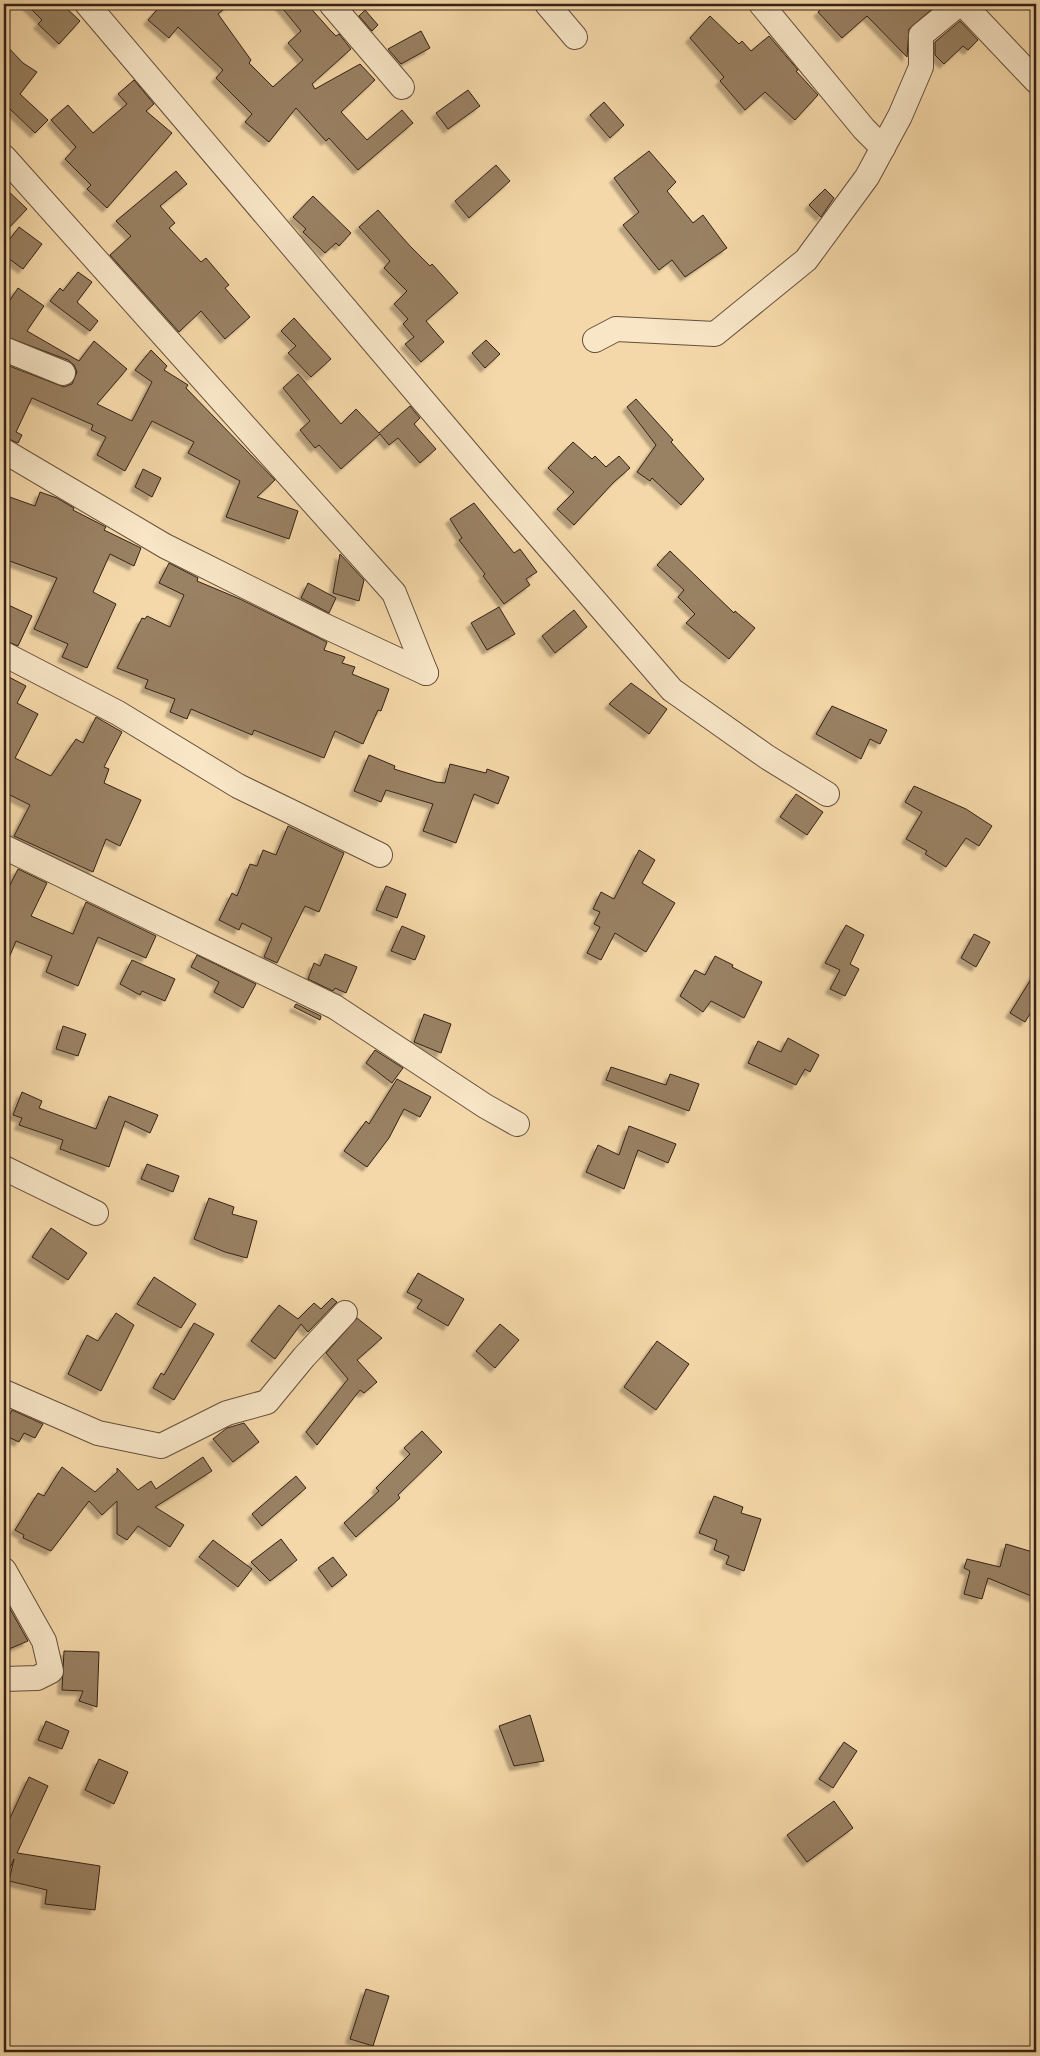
<svg xmlns="http://www.w3.org/2000/svg" width="1040" height="2056" viewBox="0 0 1040 2056" font-family="'EB Garamond',serif">
  <style>
    .building { fill: #998163; stroke: #352217; filter: url(#shadow) }
    .lines { fill: none; stroke-linecap: round; stroke-linejoin: round }
    .minor-casing { stroke: #65503c; stroke-width: 26 }
    .minor { stroke: #f8e6c7; stroke-width: 24 }
  </style>
  <defs>
    <filter id="shadow"><feDropShadow dx="-4.5" dy="4.5" stdDeviation="1" flood-color="#0004"/></filter>
  </defs>
  <rect width="100%" height="100%" fill="#f5d8a9"/>
  <filter id="stains"><feTurbulence type="fractalNoise" baseFrequency=".004" numOctaves="4"/><feColorMatrix values="0 0 0 0 .2 0 0 0 0 .09 0 0 0 0 .02 0 0 0 .5 -.17"/></filter>
  <radialGradient id="worn" r=".72"><stop offset=".6" stop-color="#630" stop-opacity="0"/><stop offset="1" stop-color="#630" stop-opacity=".3"/></radialGradient>
  <g class="building">
    <polygon points="26,4 62,4 80,21 59,44 38,24 42,20"/>
    <polygon points="162,4 230,4 218,14 251,60 249,63 273,87 303,60 288,43 301,31 279,4 307,4 330,30 336,36 339,34 351,49 312,84 315,89 360,64 375,80 341,112 367,140 402,110 413,123 358,170 329,138 326,141 296,108 269,142 245,122 252,114 216,78 223,70 178,27 169,38 148,20"/>
    <polygon points="827,4 938,4 909,29 907,57 867,16 842,38 818,12"/>
    <polygon points="365,10 378,25 372,31 359,16"/>
    <polygon points="710,16 739,44 742,41 751,51 769,36 798,70 796,71 818,95 795,120 765,92 745,110 720,81 724,77 690,38"/>
    <polygon points="960,21 978,40 968,50 963,46 944,64 935,55 935,42"/>
    <polygon points="421,31 430,48 401,64 388,49"/>
    <polygon points="4,43 23,63 37,72 20,94 48,120 35,133 9,108 4,115"/>
    <polygon points="134,80 154,104 146,111 172,133 107,208 87,189 91,185 65,159 76,147 51,120 68,105 93,133 127,104 118,94"/>
    <polygon points="468,90 480,106 448,129 436,113"/>
    <polygon points="604,102 624,125 610,138 590,115"/>
    <polygon points="649,151 676,182 667,191 693,223 703,215 727,248 685,277 672,260 659,270 623,225 639,212 614,178"/>
    <polygon points="496,165 510,181 469,218 455,201"/>
    <polygon points="176,171 187,184 160,206 175,223 169,228 201,262 206,258 229,285 225,288 250,317 225,339 201,311 179,332 110,255 131,236 116,221"/>
    <polygon points="4,187 27,209 4,233"/>
    <polygon points="825,189 834,198 821,217 809,205"/>
    <polygon points="313,196 351,233 339,246 336,243 325,253 303,232 306,229 293,217"/>
    <polygon points="378,210 410,246 430,266 432,264 458,293 426,321 444,342 421,362 405,344 414,337 403,324 408,319 394,304 407,291 384,268 390,261 359,227"/>
    <polygon points="19,227 42,244 23,269 4,255 4,247"/>
    <polygon points="78,272 92,282 77,302 98,321 90,331 50,301 60,288 63,291"/>
    <polygon points="18,288 44,306 27,331 79,361 94,341 127,369 97,404 132,421 152,382 135,370 151,350 167,366 164,370 188,385 186,388 275,480 257,497 298,511 289,539 226,517 240,481 188,453 194,442 152,421 125,471 97,455 106,437 91,430 93,425 32,398 16,432 22,435 18,443 4,437 4,364 64,387 72,384 77,372 74,365 68,360 4,336 4,309"/>
    <polygon points="294,318 331,359 311,377 288,353 296,346 281,331"/>
    <polygon points="486,340 500,354 485,368 472,353"/>
    <polygon points="298,374 341,424 356,409 379,433 410,406 420,418 414,424 436,449 420,463 398,438 389,445 380,434 341,469 319,445 315,448 300,430 310,421 283,388"/>
    <polygon points="636,399 673,440 671,442 704,479 681,505 652,478 650,481 637,472 656,445 627,407"/>
    <polygon points="573,442 592,459 595,456 606,467 619,456 630,468 614,482 574,525 557,509 574,492 548,468"/>
    <polygon points="143,469 161,478 152,497 135,487"/>
    <polygon points="40,492 57,498 74,508 73,510 106,527 104,530 141,548 134,566 110,554 93,592 116,604 87,668 62,657 68,644 34,629 57,578 4,559 4,495 35,506"/>
    <polygon points="474,503 514,553 520,549 537,572 526,579 530,585 504,604 483,576 485,574 459,540 462,538 450,519"/>
    <polygon points="670,551 734,613 735,611 755,628 729,659 686,623 695,614 678,597 684,590 657,565"/>
    <polygon points="340,554 364,580 359,601 333,593"/>
    <polygon points="169,563 198,578 197,581 240,599 327,642 324,650 345,657 342,663 355,667 352,674 389,689 381,711 378,710 363,744 335,731 324,758 254,730 252,735 191,709 187,719 170,712 175,699 145,688 148,680 117,668 142,618 145,619 147,616 170,627 184,595 159,583"/>
    <polygon points="308,583 336,598 329,613 301,598"/>
    <polygon points="4,603 32,616 18,646 4,640"/>
    <polygon points="499,607 515,634 487,650 471,623"/>
    <polygon points="574,610 587,627 555,653 542,636"/>
    <polygon points="4,669 7,671 5,675 26,686 17,703 38,714 15,758 51,776 76,739 83,743 96,717 122,732 104,767 109,769 104,783 141,800 120,846 106,839 93,872 14,836 30,805 4,792"/>
    <polygon points="631,683 667,709 649,734 609,704"/>
    <polygon points="832,706 887,730 880,744 870,739 861,759 816,734"/>
    <polygon points="369,755 395,766 394,769 436,782 445,783 450,764 486,773 487,769 509,777 498,804 474,794 456,843 423,831 433,804 386,790 381,802 354,791"/>
    <polygon points="914,786 966,809 992,826 979,846 966,838 946,867 925,854 927,851 906,839 922,812 905,802"/>
    <polygon points="796,794 823,812 807,835 780,817"/>
    <polygon points="288,826 344,853 319,912 305,906 277,963 264,957 272,938 242,923 239,930 219,920 232,893 237,896 250,864 257,866 263,850 276,855"/>
    <polygon points="639,850 655,860 642,883 675,903 646,952 615,933 601,960 587,953 600,927 594,924 600,912 593,909 601,892 614,899"/>
    <polygon points="18,869 47,883 31,916 73,934 86,902 156,936 146,958 98,937 78,986 46,972 52,956 16,941 4,970 4,887 8,889"/>
    <polygon points="386,886 406,894 397,918 376,910"/>
    <polygon points="846,925 864,935 850,964 859,969 845,996 830,989 840,970 825,963"/>
    <polygon points="402,926 425,936 415,960 391,951"/>
    <polygon points="974,934 990,942 976,967 961,958"/>
    <polygon points="325,954 357,967 346,993 335,988 333,991 308,979 314,963 320,966"/>
    <polygon points="197,955 256,984 243,1008 214,992 219,982 191,967"/>
    <polygon points="715,956 733,965 732,967 762,982 744,1018 711,1001 703,1012 680,996 695,970 705,975"/>
    <polygon points="132,960 175,979 165,1001 142,991 140,995 120,984"/>
    <polygon points="1036,971 1036,1004 1025,1022 1010,1013"/>
    <polygon points="296,1004 321,1016 320,1020 294,1007"/>
    <polygon points="424,1014 451,1024 441,1053 414,1042"/>
    <polygon points="63,1026 86,1034 78,1056 56,1049"/>
    <polygon points="788,1038 819,1055 810,1072 805,1069 796,1085 748,1063 758,1041 781,1052"/>
    <polygon points="375,1050 403,1068 392,1083 366,1063"/>
    <polygon points="611,1067 666,1085 670,1074 699,1084 689,1111 606,1080"/>
    <polygon points="397,1079 431,1097 420,1117 404,1109 389,1138 367,1167 344,1151 366,1121 369,1124"/>
    <polygon points="22,1092 42,1101 39,1108 96,1129 109,1096 158,1115 150,1133 125,1121 109,1167 60,1149 63,1140 19,1125 22,1118 13,1115"/>
    <polygon points="629,1126 676,1144 668,1163 638,1150 624,1189 586,1172 598,1145 619,1155"/>
    <polygon points="147,1164 179,1176 173,1192 141,1179"/>
    <polygon points="209,1198 234,1207 232,1214 257,1221 247,1258 225,1252 194,1239"/>
    <polygon points="51,1228 87,1253 68,1280 32,1257"/>
    <polygon points="418,1273 464,1299 448,1326 417,1308 422,1300 407,1292"/>
    <polygon points="154,1277 196,1304 181,1328 137,1304"/>
    <polygon points="332,1298 337,1302 308,1332 301,1324 275,1359 251,1341 279,1305 298,1319 314,1303 321,1309"/>
    <polygon points="116,1313 134,1325 101,1391 68,1374 87,1335 98,1341"/>
    <polygon points="357,1318 382,1338 357,1360 377,1382 364,1393 360,1390 317,1445 306,1432 348,1379 326,1353"/>
    <polygon points="194,1323 214,1334 174,1400 153,1388 161,1373 164,1375"/>
    <polygon points="500,1324 519,1340 495,1368 476,1351"/>
    <polygon points="657,1341 689,1364 656,1410 624,1387"/>
    <polygon points="12,1410 43,1424 35,1438 24,1433 19,1442 4,1435 4,1426"/>
    <polygon points="244,1423 259,1442 233,1462 213,1439 227,1428"/>
    <polygon points="422,1431 442,1452 398,1495 400,1498 356,1537 344,1523 379,1491 376,1488 410,1454 404,1448"/>
    <polygon points="203,1457 212,1471 155,1507 184,1525 170,1547 138,1526 127,1540 117,1534 117,1501 102,1515 89,1501 51,1551 23,1538 24,1535 15,1530 38,1493 44,1496 62,1467 95,1492 117,1472 117,1468 138,1490 151,1481 156,1489"/>
    <polygon points="296,1476 306,1488 262,1526 252,1514"/>
    <polygon points="714,1496 743,1507 741,1513 761,1519 744,1571 726,1564 729,1556 714,1550 717,1540 699,1533"/>
    <polygon points="281,1539 297,1560 270,1581 251,1562"/>
    <polygon points="213,1540 252,1569 238,1587 199,1557"/>
    <polygon points="1006,1544 1036,1553 1036,1598 988,1578 982,1599 964,1594 970,1571 964,1568 967,1559 1000,1567"/>
    <polygon points="333,1557 347,1575 332,1587 318,1568"/>
    <polygon points="4,1598 28,1641 9,1649 4,1637"/>
    <polygon points="64,1651 99,1652 97,1707 79,1701 83,1691 62,1690"/>
    <polygon points="530,1715 544,1761 514,1766 499,1726"/>
    <polygon points="46,1721 69,1731 62,1749 38,1740"/>
    <polygon points="844,1742 857,1751 833,1788 819,1779"/>
    <polygon points="99,1759 128,1772 114,1804 85,1790"/>
    <polygon points="29,1777 48,1786 17,1853 100,1866 95,1910 45,1904 47,1890 9,1881 14,1859 4,1881 4,1831"/>
    <polygon points="834,1801 853,1828 807,1862 787,1835"/>
    <polygon points="366,1989 389,1996 373,2046 350,2039"/>
  </g>
  <g class="lines">
    <g class="minor-casing">
      <g id="minor">
        <polyline points="87,4 500,491 672,690 767,757 827,794"/>
        <polyline points="331,4 402,87"/>
        <polyline points="547,4 575,37"/>
        <polyline points="761,4 864,129 883,148"/>
        <polyline points="963,4 1036,81"/>
        <polyline points="4,157 394,593 426,673"/>
        <polyline points="595,340 616,329 715,334 806,260 867,177 900,116 921,67 921,35 959,4"/>
        <polyline points="4,349 63,373"/>
        <polyline points="4,451 165,546 325,626 426,673"/>
        <polyline points="4,654 118,713 238,786 380,855"/>
        <polyline points="4,847 335,1007 485,1106 517,1124"/>
        <polyline points="4,1168 96,1213"/>
        <polyline points="4,1392 98,1433 161,1446 227,1413 267,1402 304,1357 345,1313"/>
        <polyline points="4,1570 44,1641 51,1671 37,1678 4,1679"/>
      </g>
    </g>
    <use href="#minor" class="minor"/>
  </g>
  <rect width="1040" height="2056" fill="none" stroke="#f5d8a9" stroke-width="20"/>
  <rect x="5" y="5" width="1030" height="2046" fill="none" stroke="#352217" stroke-width="2.5"/>
  <rect x="10" y="10" width="1020" height="2036" fill="none" stroke="#352217"/>
  <rect width="100%" height="100%" filter="url(#stains)"/>
  <rect width="100%" height="100%" fill="url(#worn)"/>
</svg>
